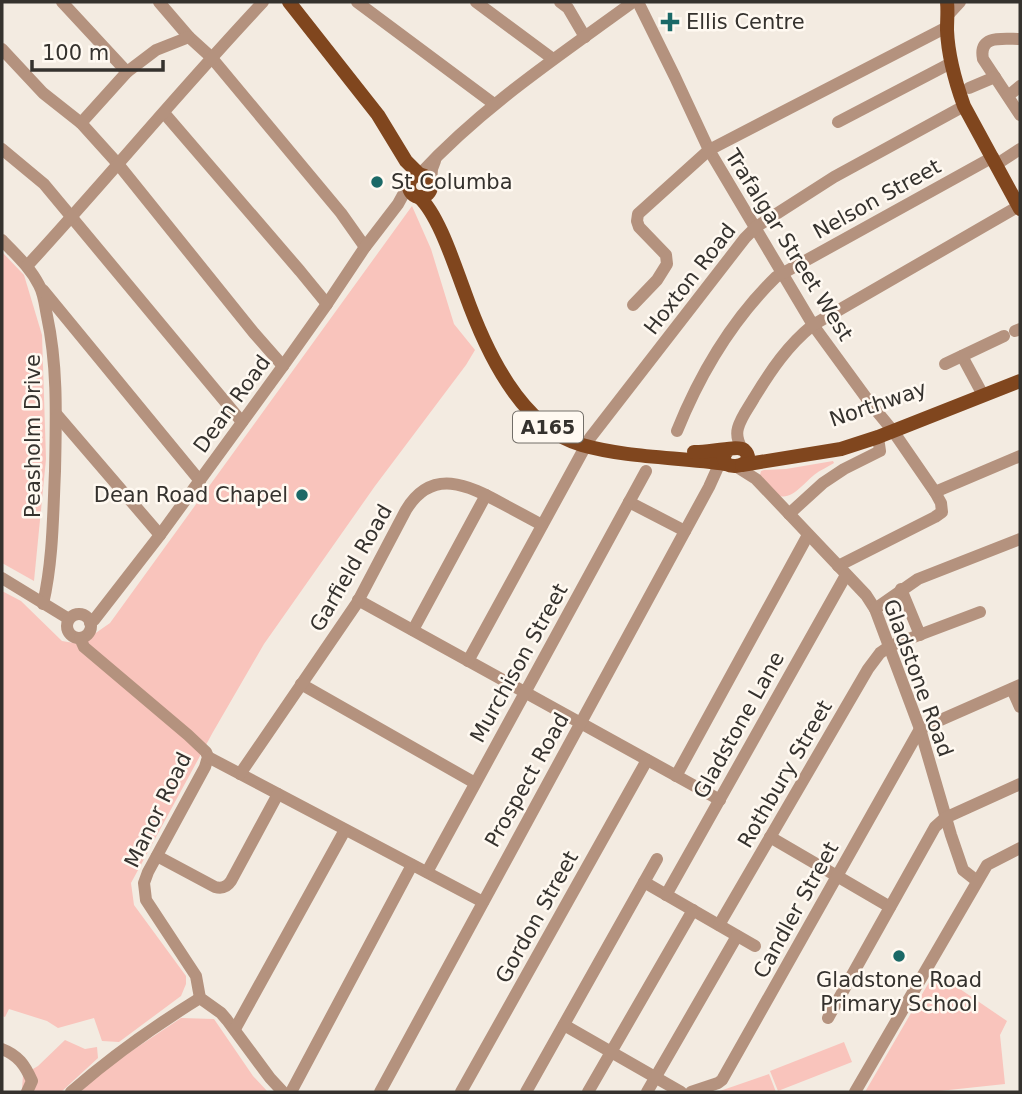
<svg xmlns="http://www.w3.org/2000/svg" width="1022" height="1094" viewBox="0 0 1022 1094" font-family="'DejaVu Sans',sans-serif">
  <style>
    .green { fill: #f9c4bc }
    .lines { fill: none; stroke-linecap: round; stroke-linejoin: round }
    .minor { stroke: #b4927e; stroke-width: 12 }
    .major { stroke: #80461e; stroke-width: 14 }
    .poi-dot { fill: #1b6967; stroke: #fff9f1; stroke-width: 2.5 }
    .labels { text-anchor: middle; stroke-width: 5; stroke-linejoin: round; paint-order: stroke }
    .shield { fill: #fff9f1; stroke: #726e68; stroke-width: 2 }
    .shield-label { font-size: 19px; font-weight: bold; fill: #35322e }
    .poi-label { font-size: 21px; fill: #35322e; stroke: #fff9f1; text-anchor: start }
    .street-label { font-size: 21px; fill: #35322e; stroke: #fff9f1 }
  </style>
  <rect width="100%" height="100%" fill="#f3ebe1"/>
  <g class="green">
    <polygon points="412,206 431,249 454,324 475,350 466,365 375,486 264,644 213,732 131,883 134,905 186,976 186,984 181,996 119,1042 102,1041 94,1018 58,1028 47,1021 9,1009 5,1017 2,1016 2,591 21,601 62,641 80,644 110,623"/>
    <polygon points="2,252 24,275 42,335 46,459 34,581 2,563"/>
    <path d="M833,461L834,463C828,467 820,470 814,475C806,481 792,500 780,496C773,493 765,481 760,475L761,471L764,470L786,469Z"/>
    <polygon points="935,972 1007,1021 1000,1035 1005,1084 930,1092 865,1092"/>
    <polygon points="181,1018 214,1019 253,1076 268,1092 80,1092 106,1068"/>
    <polygon points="65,1040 85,1049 97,1047 98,1058 61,1092 20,1092 22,1089 23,1075 38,1066"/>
    <polygon points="844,1042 852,1062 778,1091 770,1071"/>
    <polygon points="769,1074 776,1092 717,1092"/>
  </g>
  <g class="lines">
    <g class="minor">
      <polyline points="62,2 127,72"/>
      <polyline points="159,2 189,37 211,57 341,213 365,247"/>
      <polyline points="357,2 494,104"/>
      <polyline points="476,2 553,59"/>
      <polyline points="560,2 568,8 585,37"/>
      <polyline points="638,2 675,77 709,150 813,325 870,403 893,431 935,492 941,503 942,512 935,517 838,566"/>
      <polyline points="948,15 960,2"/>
      <path d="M1020,39C1004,39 978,34 983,59L1020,115"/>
      <polyline points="2,49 43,93 81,123 118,164 254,333 283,366"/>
      <polyline points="969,88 995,77"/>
      <polyline points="1008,96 1020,86"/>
      <polyline points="164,113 300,271 327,304"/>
      <polyline points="838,122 951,63"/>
      <polyline points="81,123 127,72 156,50 189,37"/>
      <polyline points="2,149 44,184 242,422"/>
      <polyline points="997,164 1020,149"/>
      <path d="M420,174C483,106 559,56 633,2"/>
      <polyline points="431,182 432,169 435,161"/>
      <path d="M2,240C15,254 30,267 39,285C44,294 45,306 47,316C58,367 56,419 55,471C53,515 53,561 43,604"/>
      <path d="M27,266C107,179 182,88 263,2"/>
      <polyline points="43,290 200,481"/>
      <polyline points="633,305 657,280 667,264 666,255 639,227 637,221 638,214 709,150 947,27"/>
      <polyline points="1015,331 1020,329"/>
      <polyline points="962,356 983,395"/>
      <polyline points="945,364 1004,336"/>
      <polyline points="57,415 160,535"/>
      <path d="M677,431C700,374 732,320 776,277L993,157"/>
      <path d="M742,449C738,442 736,435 738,428C741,417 749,407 754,398C771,370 788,345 813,325L1019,206"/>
      <polyline points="737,467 756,479 866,595 875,609 920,729 951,835 963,870 977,881"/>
      <polyline points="935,492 1020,456"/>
      <polyline points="629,502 685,531"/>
      <polyline points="789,514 823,483 844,469 880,451 878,437"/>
      <polyline points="2,578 69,619"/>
      <polyline points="901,589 920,635"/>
      <polyline points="358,600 720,800"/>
      <polyline points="875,609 918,579 1020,539"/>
      <circle cx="79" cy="626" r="12"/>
      <polyline points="90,623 94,620 160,535 283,366 327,304 365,247 398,204 409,184"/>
      <polyline points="413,630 486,495"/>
      <polyline points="80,638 84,647 188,735 206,752 208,757 205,767 148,872 144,883 146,900 196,976 200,998 221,1013 227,1020 270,1078 283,1092"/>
      <polyline points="468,661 590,438 745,238 756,227 834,177 964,106"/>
      <polyline points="301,684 475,783"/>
      <polyline points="1012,689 1020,707"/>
      <polyline points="208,757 483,902"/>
      <path d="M240,774L357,603L406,510C432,467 468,485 503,504C516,511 529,518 542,525"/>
      <polyline points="676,776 808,535"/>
      <polyline points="770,837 890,907"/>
      <path d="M157,856L215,887C222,889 227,887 231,881L278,794"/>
      <polyline points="427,872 646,471"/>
      <polyline points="644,882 755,946"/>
      <polyline points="666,895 846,575"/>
      <polyline points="719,925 868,669 880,653 890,646 980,612"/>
      <polyline points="828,1018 935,827 945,818 1020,784"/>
      <polyline points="564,1025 681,1092"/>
      <polyline points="235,1029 345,830"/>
      <path d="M2,1049C18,1055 25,1065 32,1081L27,1092"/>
      <path d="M71,1092C112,1056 153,1027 200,998"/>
      <polyline points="291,1092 412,865"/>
      <polyline points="380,1092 709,487 723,456"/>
      <polyline points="461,1092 647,760"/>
      <polyline points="526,1092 657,859"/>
      <polyline points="588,1092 693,910"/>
      <polyline points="647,1092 737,936"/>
      <polyline points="691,1092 718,1083 722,1080 920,729 1020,685"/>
      <polyline points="855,1092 987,865 1020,848"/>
    </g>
    <g class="major">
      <polyline points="289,2 378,115 406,161 419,174"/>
      <path d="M947,2C948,11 947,20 947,30C948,56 955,81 964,106L1020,209"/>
      <circle cx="420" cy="186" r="11"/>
      <path d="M419,197C439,215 455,267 465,293C485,349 520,427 582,445C628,458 679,457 726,464"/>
      <path d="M694,452C705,453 738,445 744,450C756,461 738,470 726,464L723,456L729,449"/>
      <polyline points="742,465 841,449 878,437 1020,381"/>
    </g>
  </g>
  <g class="poi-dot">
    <path d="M666.5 11.5h7v7h7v7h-7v7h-7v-7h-7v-7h7z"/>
    <circle cx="377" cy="182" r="7"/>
    <circle cx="302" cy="495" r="7"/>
    <circle cx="899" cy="956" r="7"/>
  </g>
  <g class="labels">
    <rect class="shield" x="513" y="411.5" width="70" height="31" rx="5"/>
    <g class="shield-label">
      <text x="548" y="434">A165</text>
    </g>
    <g class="poi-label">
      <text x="686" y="29">Ellis Centre</text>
      <text x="391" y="189">St Columba</text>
      <text x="288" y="502" text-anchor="end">Dean Road Chapel</text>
      <text x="899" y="987" text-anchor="middle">Gladstone Road<tspan x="899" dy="24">Primary School</tspan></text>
    </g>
    <g class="street-label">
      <text transform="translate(877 199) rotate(-29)" y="7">Nelson Street</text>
      <text transform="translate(789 245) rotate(58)" y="7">Trafalgar Street West</text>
      <text transform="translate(690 279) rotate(-52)" y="7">Hoxton Road</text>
      <text transform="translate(232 404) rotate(-54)" y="7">Dean Road</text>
      <text transform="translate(878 404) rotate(-19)" y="7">Northway</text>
      <text transform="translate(33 436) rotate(-90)" y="7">Peasholm Drive</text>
      <text transform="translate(351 568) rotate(-60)" y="7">Garfield Road</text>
      <text transform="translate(519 663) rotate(-61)" y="7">Murchison Street</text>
      <text transform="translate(918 678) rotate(70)" y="7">Gladstone Road</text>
      <text transform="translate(739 725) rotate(-61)" y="7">Gladstone Lane</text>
      <text transform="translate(785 774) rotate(-60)" y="7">Rothbury Street</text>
      <text transform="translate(527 780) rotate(-61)" y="7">Prospect Road</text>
      <text transform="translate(158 810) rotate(-64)" y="7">Manor Road</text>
      <text transform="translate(796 910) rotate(-61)" y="7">Candler Street</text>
      <text transform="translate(537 917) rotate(-61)" y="7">Gordon Street</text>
    </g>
  </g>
  <rect width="1022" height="1094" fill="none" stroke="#35322e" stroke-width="7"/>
  <path d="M32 60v10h131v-10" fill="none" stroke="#35322e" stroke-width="3.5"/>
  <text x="42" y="60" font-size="21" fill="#35322e" stroke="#fff9f1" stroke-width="5" paint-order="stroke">100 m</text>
</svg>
